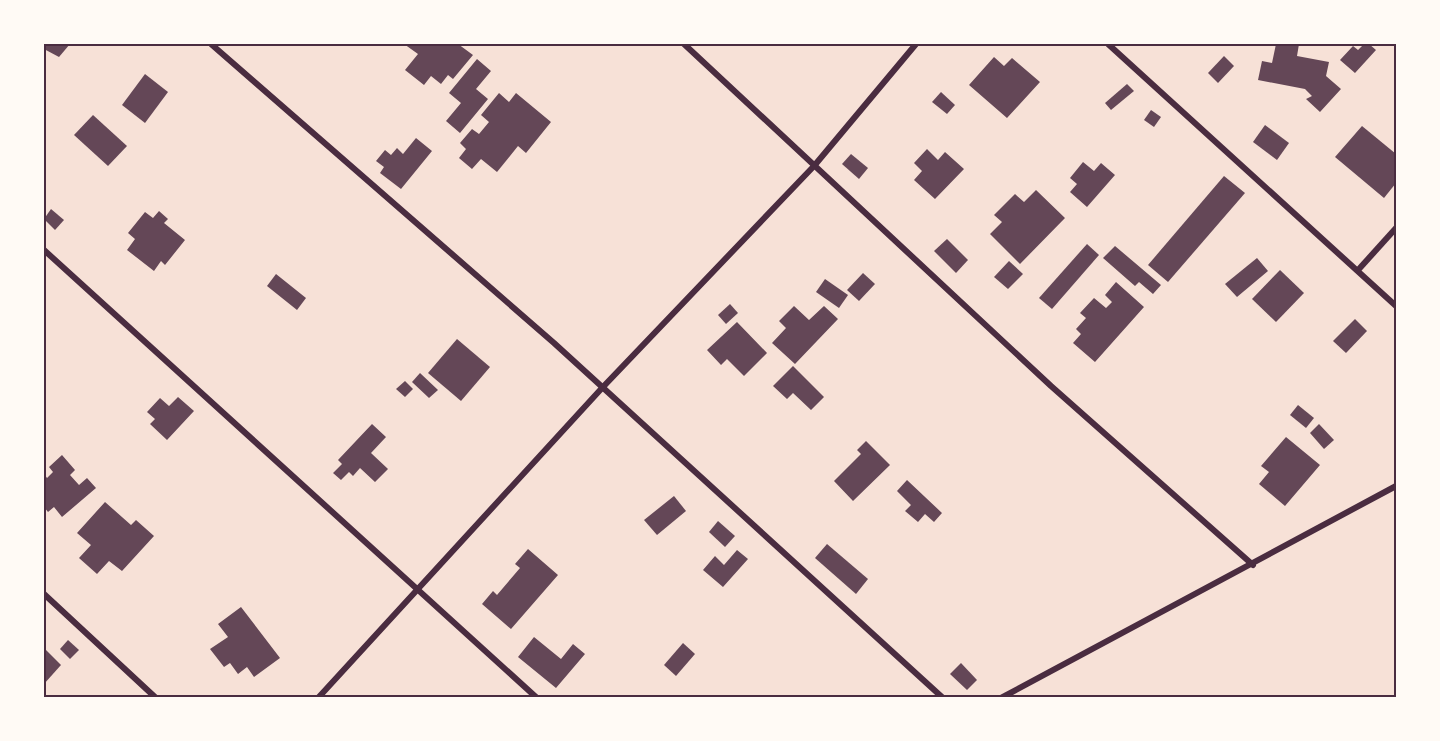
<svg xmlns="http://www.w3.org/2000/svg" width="1440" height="741" viewBox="0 0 1440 741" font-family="'Public Sans',sans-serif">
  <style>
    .building { fill: #644757 }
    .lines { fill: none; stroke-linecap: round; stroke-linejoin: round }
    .minor { stroke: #4a2c40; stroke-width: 6 }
    .neatline { fill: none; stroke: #4a2c40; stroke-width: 2 }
  </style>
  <rect width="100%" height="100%" fill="#f7e1d7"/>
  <g class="building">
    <polygon points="44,44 70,44 59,57 44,49"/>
    <polygon points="404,44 458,44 473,55 453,79 448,75 441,84 431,76 424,85 405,70 418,54"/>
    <polygon points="1276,44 1299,44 1297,56 1329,62 1326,76 1341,89 1320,112 1306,99 1312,96 1305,89 1258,80 1262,61 1272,63"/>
    <polygon points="1364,44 1369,44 1376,50 1355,73 1340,60 1353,46 1358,50"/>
    <polygon points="1224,56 1234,66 1218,83 1208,73"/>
    <polygon points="994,57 1004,66 1012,58 1040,82 1007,118 969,85"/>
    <polygon points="477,59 491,71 476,89 488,99 460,133 446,121 461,103 449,93"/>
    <polygon points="145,74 168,92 145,123 122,105"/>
    <polygon points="1127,84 1134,91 1111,110 1105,103"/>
    <polygon points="941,92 955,105 947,114 932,102"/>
    <polygon points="499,93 509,102 516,93 551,122 526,153 518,146 497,172 481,159 472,169 459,158 466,149 460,143 472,129 479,134 489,122 481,115"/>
    <polygon points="1151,110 1161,117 1154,127 1144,120"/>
    <polygon points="93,115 127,146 108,166 74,135"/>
    <polygon points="1265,125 1289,143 1277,160 1253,142"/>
    <polygon points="1362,126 1396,154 1396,183 1384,198 1335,157"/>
    <polygon points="416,138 432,151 401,189 380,173 384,167 376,161 385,150 391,155 397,148 403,154"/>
    <polygon points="927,149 938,160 945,152 964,169 935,199 914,180 922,171 914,163"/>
    <polygon points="851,154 868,168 859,179 842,164"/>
    <polygon points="1083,162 1094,171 1101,163 1115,175 1087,207 1070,192 1077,184 1070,178"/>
    <polygon points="1224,176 1245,193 1168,282 1148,265"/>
    <polygon points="1036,190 1065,218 1020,264 990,234 1002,222 994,215 1015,194 1024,202"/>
    <polygon points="51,209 64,220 55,230 44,219"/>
    <polygon points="159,211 168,219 164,223 185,240 165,265 161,261 154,271 127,250 135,239 128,233 145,212 153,218"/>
    <polygon points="947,239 968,260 956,273 934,251"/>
    <polygon points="1087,244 1099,255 1052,309 1039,298"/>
    <polygon points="1115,246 1161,285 1153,294 1139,282 1135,286 1103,258"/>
    <polygon points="1257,258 1268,271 1237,297 1225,284"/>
    <polygon points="1009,261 1023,274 1008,289 994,277"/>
    <polygon points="1280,270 1304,293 1276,322 1252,299"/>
    <polygon points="863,273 875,284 859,301 847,290"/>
    <polygon points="276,274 306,298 297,310 267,286"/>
    <polygon points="825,279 848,295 839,308 816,292"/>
    <polygon points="1116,282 1144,307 1095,362 1073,343 1081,334 1076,329 1086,318 1080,313 1094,298 1106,308 1112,302 1105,295"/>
    <polygon points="730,304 738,313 726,324 718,315"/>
    <polygon points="794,306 809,320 824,306 838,319 795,364 772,343 786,328 779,321"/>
    <polygon points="1355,319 1367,331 1346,353 1333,341"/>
    <polygon points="737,322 767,353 744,376 727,359 721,365 707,350"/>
    <polygon points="457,339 490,367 461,401 428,373"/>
    <polygon points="793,366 824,397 811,410 793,393 787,399 773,386"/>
    <polygon points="420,373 438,390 429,398 412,382"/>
    <polygon points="405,381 413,389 405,397 396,389"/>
    <polygon points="178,397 194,411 167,440 150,424 155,419 147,412 160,398 169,406"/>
    <polygon points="1298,405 1314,418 1306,428 1290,415"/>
    <polygon points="372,424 386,437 371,453 388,469 375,482 360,468 353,476 349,472 341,480 333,473 342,464 338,460"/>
    <polygon points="1319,424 1334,440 1324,449 1310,433"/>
    <polygon points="1286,437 1320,465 1285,506 1259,484 1269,472 1261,466"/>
    <polygon points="866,441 890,465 853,501 834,481 861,454 857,450"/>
    <polygon points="62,455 75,470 70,475 79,485 87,478 96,488 62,517 54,507 48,512 44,507 44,474 47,478 53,472 49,467"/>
    <polygon points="907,480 942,513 934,522 925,514 918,522 905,511 911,505 897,491"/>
    <polygon points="674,496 686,511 657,535 644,520"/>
    <polygon points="105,502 131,525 136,520 154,536 122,571 109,561 97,574 79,558 91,545 77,533"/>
    <polygon points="718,521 735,536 725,547 709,532"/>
    <polygon points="827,544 868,579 856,594 815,558"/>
    <polygon points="528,549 558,575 511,629 482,604 493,591 497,595 520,568 515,564"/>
    <polygon points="737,550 748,559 723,587 703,570 715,556 724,565"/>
    <polygon points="241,607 280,658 254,677 247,667 238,674 230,663 224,667 210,649 228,637 218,624"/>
    <polygon points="534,637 561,659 573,644 585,654 556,688 518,657"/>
    <polygon points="68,640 79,650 70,659 60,649"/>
    <polygon points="683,643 695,654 676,676 664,665"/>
    <polygon points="44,648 61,665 44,684"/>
    <polygon points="961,663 977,680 967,690 950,674"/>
  </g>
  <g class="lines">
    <g class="minor">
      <polyline points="211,44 554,343 943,698"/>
      <polyline points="684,44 1051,386 1253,565"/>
      <polyline points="1108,44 1396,306"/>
      <polyline points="44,250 537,698"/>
      <polyline points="1359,269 1396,228"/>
      <polyline points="44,594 156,698"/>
      <polyline points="318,698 602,388 814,166 916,44"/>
      <polyline points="1001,698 1396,486"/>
    </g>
  </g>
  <rect width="1440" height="741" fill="none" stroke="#fffaf5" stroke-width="90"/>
  <rect x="45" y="45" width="1350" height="651" class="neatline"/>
</svg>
